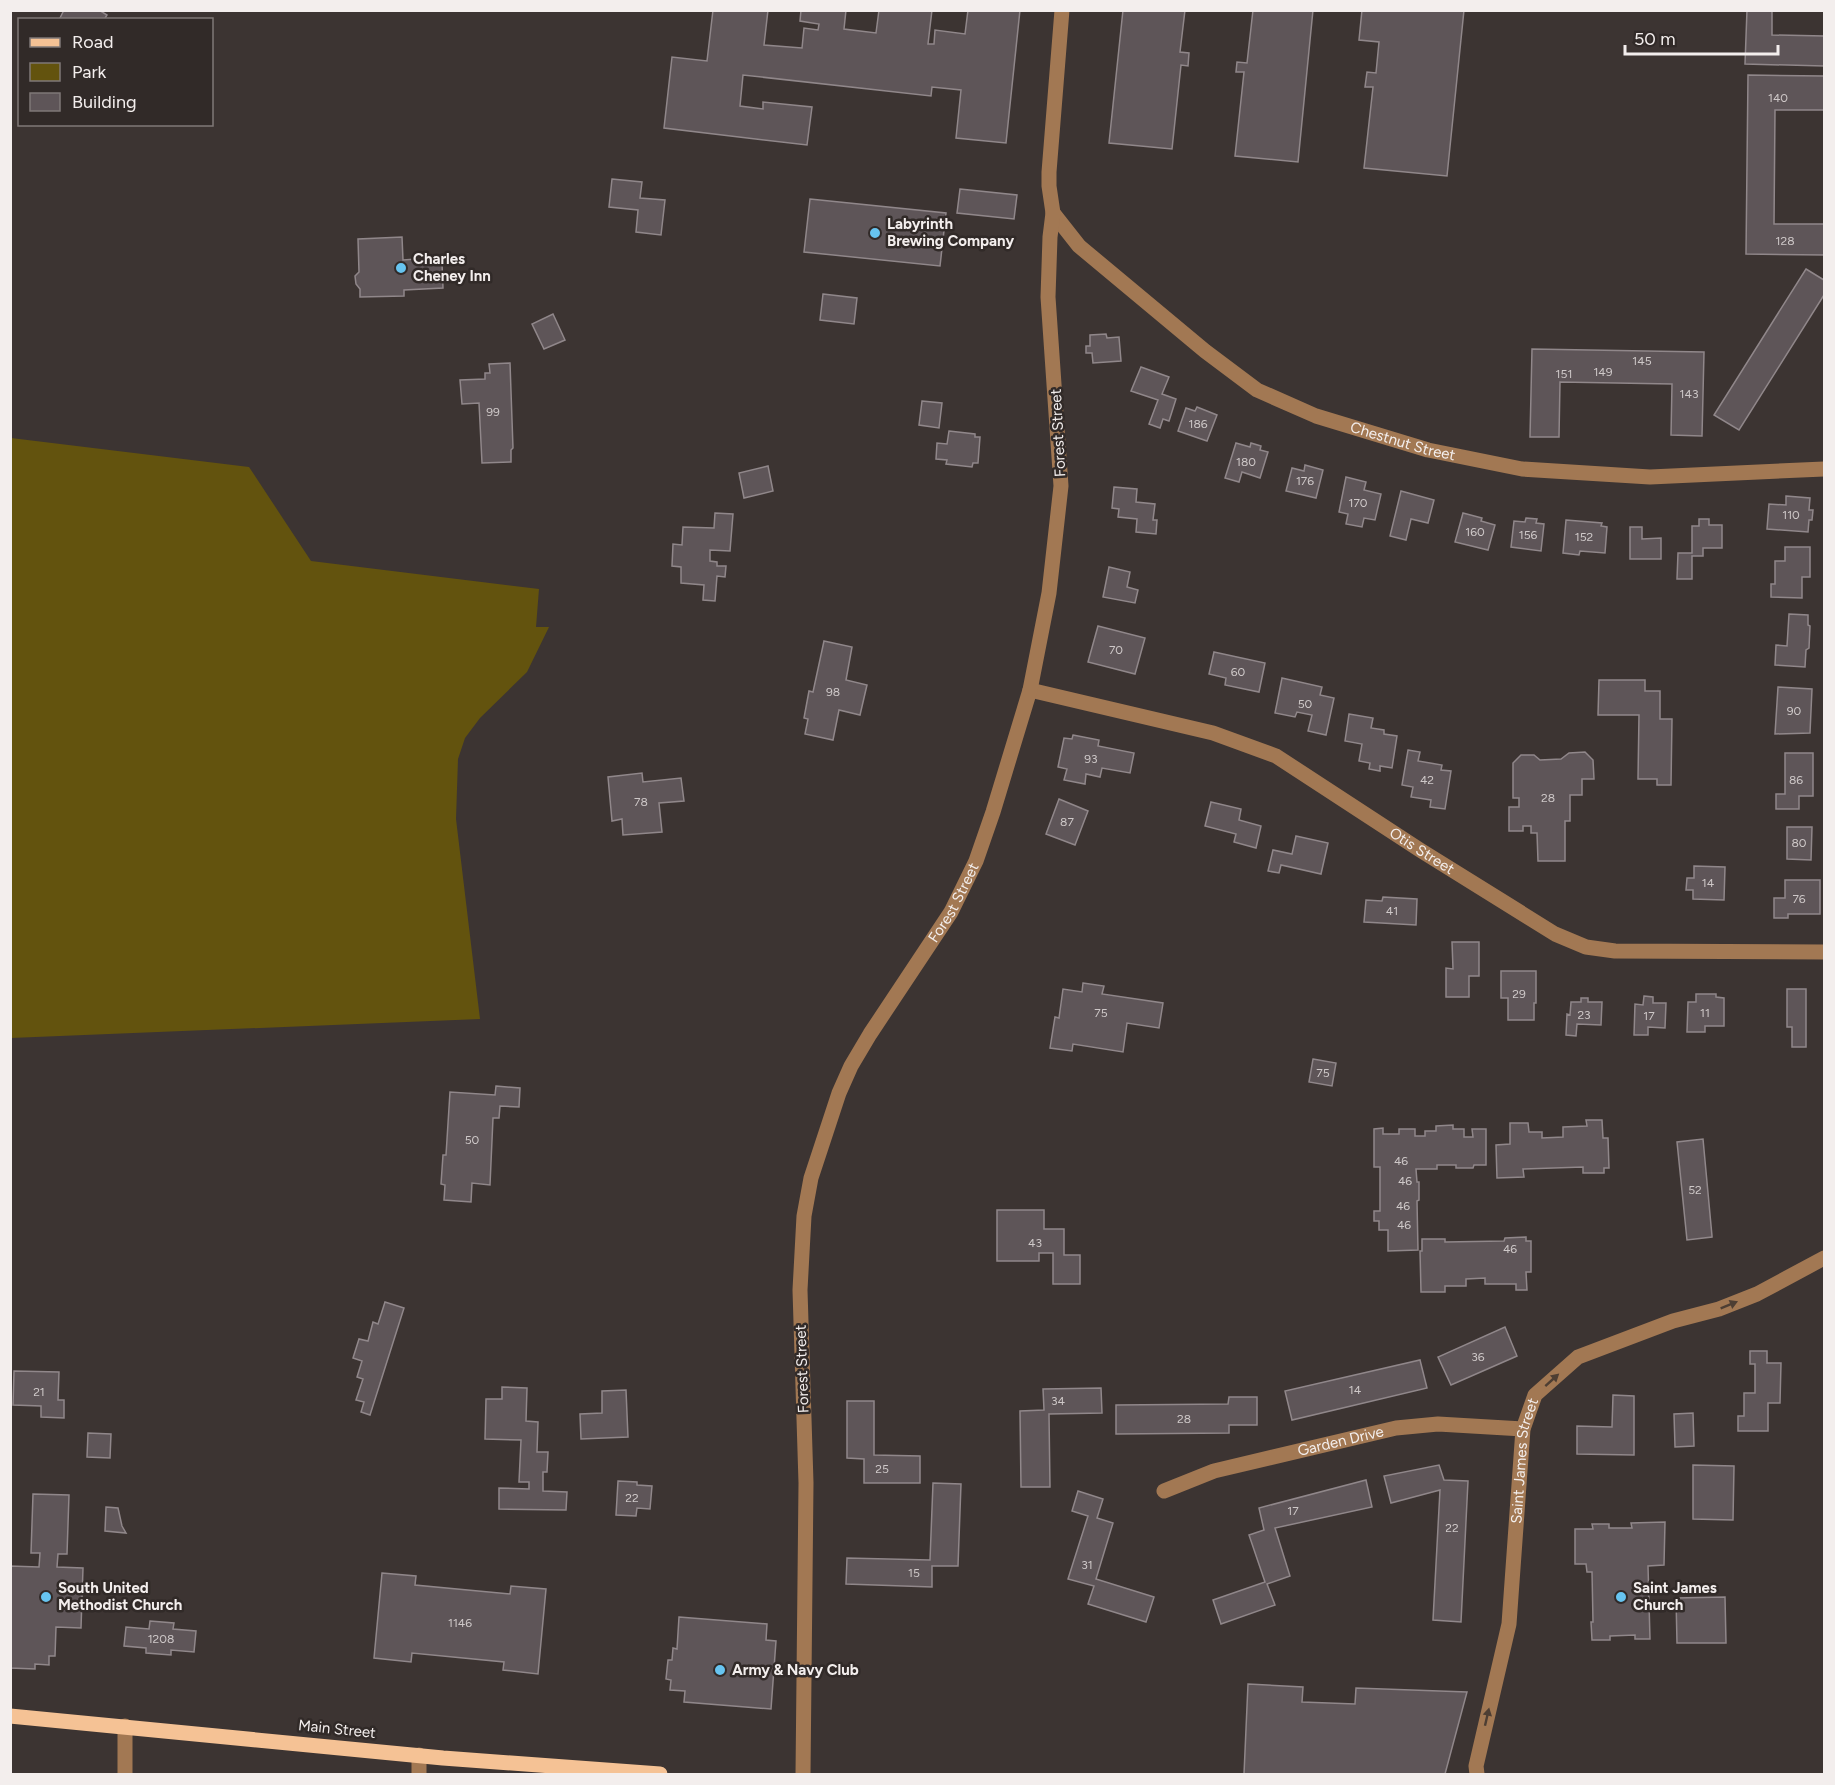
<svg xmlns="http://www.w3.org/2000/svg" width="1835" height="1785" viewBox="0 0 1835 1785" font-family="Figtree,sans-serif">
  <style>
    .green { fill: #63530e }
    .building { fill: #5e5558; stroke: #90878a; stroke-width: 1.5 }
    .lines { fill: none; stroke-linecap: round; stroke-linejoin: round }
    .minor { stroke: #a27853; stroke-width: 15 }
    .major { stroke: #f5c295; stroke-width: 15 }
    .oneway { fill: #4d3e33 }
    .poi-dot { fill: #67c4f0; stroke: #312a28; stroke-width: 2 }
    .labels { text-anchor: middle; stroke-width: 5; stroke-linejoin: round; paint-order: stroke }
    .number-label { font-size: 12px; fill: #cec8c8 }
    .poi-label { font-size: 15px; font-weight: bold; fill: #f3eeed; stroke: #312a28; text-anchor: start }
    .street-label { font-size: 15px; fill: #f3eeed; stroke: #312a28 }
  </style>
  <rect width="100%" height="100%" fill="#3c3432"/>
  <polygon class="green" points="11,438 249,467 311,561 539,589 536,627 549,627 527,672 480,718 465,738 458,759 456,819 480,1019 11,1038"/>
  <g class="building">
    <polygon points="64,10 99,10 107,15 104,20 59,20"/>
    <polygon points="713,10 768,10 764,45 802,48 804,28 818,30 819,24 800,21 801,10 846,10 844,29 876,33 879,10 932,10 928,44 934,44 935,30 965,34 968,10 1020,10 1006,143 956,138 961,90 932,87 931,96 743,75 740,106 763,109 763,102 812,107 807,145 664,128 672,57 707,61"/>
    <polygon points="1123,10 1185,10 1180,52 1189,53 1188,66 1181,65 1172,149 1109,143"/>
    <polygon points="1253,10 1313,10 1298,162 1235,156 1244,72 1236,72 1237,62 1247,63"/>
    <polygon points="1362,10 1464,10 1447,176 1364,168 1373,87 1365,87 1367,72 1376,73 1379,42 1359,40"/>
    <polygon points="1747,10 1772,10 1772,35 1824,36 1824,66 1745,64"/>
    <polygon points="1748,75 1824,76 1824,110 1775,110 1774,224 1824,224 1824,255 1746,254"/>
    <polygon points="612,179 642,182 640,198 665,200 661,235 636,232 638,210 609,207"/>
    <polygon points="960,189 1017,195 1014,219 957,213"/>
    <polygon points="810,199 946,213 940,266 804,252"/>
    <polygon points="402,237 403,260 416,259 416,264 442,263 443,288 404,290 404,296 360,297 360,289 356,284 355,276 359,272 358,239"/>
    <polygon points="1806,269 1824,280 1824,295 1739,430 1714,415"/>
    <polygon points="823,294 857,298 854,324 820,320"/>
    <polygon points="553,314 565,340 544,349 532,324"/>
    <polygon points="1106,334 1107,338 1119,337 1121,361 1093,363 1092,353 1086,353 1086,346 1090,346 1090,335"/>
    <polygon points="1532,349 1704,352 1702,436 1671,435 1672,384 1560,382 1559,437 1530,437"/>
    <polygon points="510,363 513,448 511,450 511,462 482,463 479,403 462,404 460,380 485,379 485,373 490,373 489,364"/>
    <polygon points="1141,367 1169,377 1162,394 1176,399 1169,421 1163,419 1160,428 1149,424 1158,400 1131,391"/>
    <polygon points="922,401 942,403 939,428 919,425"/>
    <polygon points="1197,407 1217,415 1207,441 1178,431 1186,408 1195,411"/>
    <polygon points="949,431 975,434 975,437 980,437 978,463 973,463 972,467 946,464 947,460 936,459 937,443 947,444"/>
    <polygon points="1236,443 1250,447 1251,443 1261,446 1260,450 1268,452 1260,478 1242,472 1239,482 1225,478"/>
    <polygon points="1305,465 1323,470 1316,498 1286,491 1292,468 1304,471"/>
    <polygon points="768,466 773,491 744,498 739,473"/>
    <polygon points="1346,477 1366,482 1364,490 1381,494 1375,520 1364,518 1362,527 1346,524 1348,514 1339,512"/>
    <polygon points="1114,487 1137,489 1136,502 1155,504 1153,520 1157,520 1156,534 1136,532 1137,519 1118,517 1119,509 1112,508"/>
    <polygon points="1401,491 1434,500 1428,523 1411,519 1406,540 1390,536"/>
    <polygon points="1786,496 1810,498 1809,510 1813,510 1812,520 1809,520 1808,532 1767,529 1769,504 1786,505"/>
    <polygon points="715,513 733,514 730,551 710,550 710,561 717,562 717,566 726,566 725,577 717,576 715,601 703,600 704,585 681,583 681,567 672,566 673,544 682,545 683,527 714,528"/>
    <polygon points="1463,513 1482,518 1481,521 1495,525 1488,550 1455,542"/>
    <polygon points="1526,518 1537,519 1536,523 1544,524 1541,551 1511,547 1514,521 1525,522"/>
    <polygon points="1699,519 1709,519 1709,525 1722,525 1722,548 1703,548 1703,556 1692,556 1692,579 1677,579 1678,553 1692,553 1692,526 1699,526"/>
    <polygon points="1566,520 1602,523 1601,526 1607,527 1605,553 1580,551 1579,555 1563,553"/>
    <polygon points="1630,527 1642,527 1642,539 1661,538 1661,559 1630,559"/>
    <polygon points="1785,547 1810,547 1810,577 1802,577 1802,598 1771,597 1771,584 1775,584 1775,561 1785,561"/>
    <polygon points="1109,567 1130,572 1127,587 1138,590 1135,603 1103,597"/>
    <polygon points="1789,614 1808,615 1808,625 1810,626 1809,648 1806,650 1805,667 1775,665 1776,645 1787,646"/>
    <polygon points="1098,626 1145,638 1135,674 1088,662"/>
    <polygon points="824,641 852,647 846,680 867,685 860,715 839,710 833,740 805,734 808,719 804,718 809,691 813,692"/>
    <polygon points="1214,652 1265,663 1259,692 1225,685 1226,678 1209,674"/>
    <polygon points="1282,678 1322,687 1320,695 1334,698 1326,735 1308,731 1312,715 1297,712 1295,717 1275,713"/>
    <polygon points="1599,680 1645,680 1645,691 1660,691 1660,719 1672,719 1671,785 1657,785 1657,779 1638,779 1639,715 1598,715"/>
    <polygon points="1778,687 1812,689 1810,733 1775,734"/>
    <polygon points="1349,714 1373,718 1371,728 1384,730 1384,734 1397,736 1392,768 1380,766 1380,771 1369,769 1370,763 1359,761 1362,744 1345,741"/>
    <polygon points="1073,735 1099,740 1098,746 1134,753 1130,773 1102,768 1100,777 1086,774 1085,784 1064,780 1067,769 1058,767 1064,738 1072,739"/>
    <polygon points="1408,750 1420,752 1418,761 1442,765 1441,770 1451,771 1445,809 1430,807 1431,800 1411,797 1413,787 1402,785"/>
    <polygon points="1585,752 1593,760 1594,779 1582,779 1582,795 1570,795 1570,821 1565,821 1565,861 1538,861 1537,833 1531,833 1531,826 1523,826 1523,831 1509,831 1509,807 1519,807 1519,798 1513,798 1513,763 1521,755 1534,755 1540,760 1561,759 1569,753"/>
    <polygon points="1785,753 1813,753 1813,796 1799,796 1799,809 1776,809 1776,794 1785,794"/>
    <polygon points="642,773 643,782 681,778 684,801 659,803 662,832 623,835 622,819 612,821 608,777"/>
    <polygon points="1059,799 1088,811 1075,845 1046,834"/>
    <polygon points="1211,802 1241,809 1239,820 1261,826 1256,848 1234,842 1236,834 1205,826"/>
    <polygon points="1787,827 1812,827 1811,860 1787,859"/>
    <polygon points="1296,836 1328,843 1321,874 1281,865 1279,873 1268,871 1273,850 1292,854"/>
    <polygon points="1694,866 1725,867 1724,900 1693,899 1693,890 1686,890 1687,878 1694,878"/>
    <polygon points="1785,880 1820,880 1820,914 1788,914 1788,918 1774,918 1774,898 1785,898"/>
    <polygon points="1383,897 1417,899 1416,925 1364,922 1366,900 1382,901"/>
    <polygon points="1452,942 1479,942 1479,976 1469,976 1469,997 1446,997 1446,968 1453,969"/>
    <polygon points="1501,971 1536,971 1536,1003 1534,1003 1534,1020 1508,1020 1508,998 1501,998"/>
    <polygon points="1083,983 1104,986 1102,994 1163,1003 1159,1028 1127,1023 1123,1052 1073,1044 1072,1051 1050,1048 1055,1017 1059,1018 1063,989 1082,992"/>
    <polygon points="1787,989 1806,989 1806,1047 1792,1047 1792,1027 1787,1027"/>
    <polygon points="1696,994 1716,994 1716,997 1724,998 1724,1026 1705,1026 1705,1032 1687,1032 1688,1002 1696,1002"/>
    <polygon points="1644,996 1653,997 1653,1003 1666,1003 1665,1028 1648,1027 1648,1035 1634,1035 1635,1004 1643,1005"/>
    <polygon points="1581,998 1588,998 1588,1002 1602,1002 1601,1025 1577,1024 1576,1036 1566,1035 1567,1014 1570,1015 1571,1002 1581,1002"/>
    <polygon points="1313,1059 1336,1063 1332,1086 1309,1082"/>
    <polygon points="496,1086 520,1088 519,1107 500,1106 499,1118 493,1118 490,1185 472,1183 471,1202 444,1200 445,1185 441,1184 443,1155 446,1155 450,1092 495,1095"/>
    <polygon points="1586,1120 1602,1120 1603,1138 1608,1138 1609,1168 1604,1168 1604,1173 1583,1173 1583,1167 1523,1169 1524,1177 1497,1178 1496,1145 1510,1144 1510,1123 1528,1123 1529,1132 1542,1132 1542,1138 1563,1137 1563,1127 1587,1126"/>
    <polygon points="1453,1125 1453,1129 1464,1129 1464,1137 1473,1137 1472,1129 1486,1129 1486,1165 1474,1165 1473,1168 1456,1168 1456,1165 1437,1165 1437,1169 1416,1169 1417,1182 1419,1182 1419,1200 1417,1201 1418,1250 1388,1251 1388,1230 1379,1230 1379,1221 1374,1221 1374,1211 1380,1211 1380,1167 1374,1167 1374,1129 1383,1128 1383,1134 1399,1134 1399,1129 1415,1129 1415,1136 1425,1136 1425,1131 1436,1131 1436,1126"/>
    <polygon points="1703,1139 1712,1236 1712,1237 1687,1240 1677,1142"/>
    <polygon points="997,1210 1044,1210 1044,1229 1064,1229 1064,1255 1080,1255 1080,1284 1053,1284 1053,1253 1039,1253 1039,1261 997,1261"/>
    <polygon points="1526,1237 1526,1241 1531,1241 1531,1272 1526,1272 1527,1290 1516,1290 1516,1284 1485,1284 1485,1278 1466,1279 1466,1286 1445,1286 1445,1292 1421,1292 1420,1251 1422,1251 1422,1239 1445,1239 1445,1242 1504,1241 1505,1238"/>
    <polygon points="385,1302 404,1308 370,1415 361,1412 364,1402 356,1400 363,1379 357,1377 362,1361 353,1358 359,1339 368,1341 373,1322 378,1324"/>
    <polygon points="1505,1327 1517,1356 1451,1385 1438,1357"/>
    <polygon points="1750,1351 1767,1351 1767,1363 1781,1363 1780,1403 1768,1403 1768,1431 1738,1431 1738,1416 1744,1416 1744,1393 1755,1393 1755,1364 1750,1364"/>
    <polygon points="1420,1360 1427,1388 1292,1420 1285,1391"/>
    <polygon points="14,1371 59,1372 58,1400 64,1400 64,1418 41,1417 41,1406 13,1405"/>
    <polygon points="502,1387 527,1388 526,1421 538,1422 537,1452 548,1452 547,1472 543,1472 543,1491 567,1492 566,1510 499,1509 499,1488 529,1489 529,1482 519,1482 521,1440 485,1439 486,1399 502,1399"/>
    <polygon points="1101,1388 1102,1413 1049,1414 1050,1487 1021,1487 1020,1411 1044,1410 1043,1389"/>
    <polygon points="626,1390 628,1437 581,1439 580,1414 602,1413 602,1391"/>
    <polygon points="1613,1395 1634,1396 1634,1455 1577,1454 1577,1426 1612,1427"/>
    <polygon points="1229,1397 1257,1397 1257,1425 1229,1425 1229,1433 1116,1434 1116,1405 1228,1404"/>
    <polygon points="847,1401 874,1401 874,1455 920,1456 920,1483 864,1483 864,1459 847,1458"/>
    <polygon points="1693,1413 1694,1446 1675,1447 1674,1414"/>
    <polygon points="88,1433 111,1434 110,1458 87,1457"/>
    <polygon points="1439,1465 1444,1480 1468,1481 1461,1622 1433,1620 1440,1490 1391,1503 1384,1476"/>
    <polygon points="1693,1465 1734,1466 1733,1520 1693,1519"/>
    <polygon points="1366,1480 1372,1507 1275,1528 1290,1576 1267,1584 1275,1605 1221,1624 1213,1600 1265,1582 1249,1535 1264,1530 1259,1508"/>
    <polygon points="618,1481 637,1482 637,1485 652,1486 650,1509 637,1508 636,1516 616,1515"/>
    <polygon points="933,1483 961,1484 958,1566 932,1566 932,1587 846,1584 847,1558 930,1560"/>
    <polygon points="1078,1491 1103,1499 1097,1518 1113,1523 1096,1579 1154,1597 1146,1622 1088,1604 1094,1586 1068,1579 1088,1516 1072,1511"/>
    <polygon points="33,1494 69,1495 67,1554 58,1554 57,1567 83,1568 81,1628 56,1627 55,1656 49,1656 49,1665 35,1664 35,1669 10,1668 10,1566 39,1567 40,1553 31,1553"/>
    <polygon points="106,1507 118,1508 122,1526 126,1533 105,1531"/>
    <polygon points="1665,1522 1664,1565 1648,1566 1650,1639 1635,1639 1635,1635 1610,1636 1610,1640 1592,1640 1591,1622 1593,1622 1592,1572 1587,1572 1586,1564 1575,1564 1575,1529 1593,1529 1592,1524 1609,1524 1609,1528 1632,1528 1631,1523"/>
    <polygon points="382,1573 416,1576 415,1585 510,1594 511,1586 546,1589 538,1674 503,1670 504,1662 412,1653 411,1662 374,1658"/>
    <polygon points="1725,1597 1726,1643 1677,1643 1676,1598"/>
    <polygon points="679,1617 767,1624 766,1640 776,1641 771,1709 684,1702 685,1691 670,1690 671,1680 666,1679 668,1660 672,1660 673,1648 677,1649"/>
    <polygon points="150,1621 174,1623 173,1629 196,1631 194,1652 171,1650 171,1655 146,1653 146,1648 124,1646 126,1627 149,1629"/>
    <polygon points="1248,1684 1303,1687 1302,1702 1355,1704 1356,1688 1467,1692 1445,1774 1244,1774"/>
  </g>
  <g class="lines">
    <g class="minor">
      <path id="s1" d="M1053,213L1079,246L1205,351L1257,390L1316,416L1428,450L1522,469L1650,477L1824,469"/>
      <path id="s2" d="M1030,690L1213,733L1276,756L1420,850L1555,934L1586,947L1615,951L1824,952"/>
      <path id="s3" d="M1164,1491L1214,1471L1396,1428L1438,1424L1523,1429"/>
      <polyline points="125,1726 125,1774"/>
      <polyline points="419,1774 419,1755"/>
      <path id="s4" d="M803,1774L806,1483L800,1290L804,1216L811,1178L839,1093L851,1066L870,1034L951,912L976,861L993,812L1030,690L1049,593L1061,486L1048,297L1050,237L1053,213L1049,186V172L1062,10"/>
      <path id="s5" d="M1477,1774L1476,1766L1509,1624L1523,1429L1535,1395L1578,1357L1673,1321L1719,1309L1757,1294L1824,1258"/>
    </g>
    <polyline class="major" points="10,1716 443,1758 660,1774"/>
  </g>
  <defs><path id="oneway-solid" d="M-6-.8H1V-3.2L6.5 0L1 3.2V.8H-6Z" transform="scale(1.5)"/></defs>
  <g class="oneway">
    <use href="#oneway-solid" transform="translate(1729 1305) rotate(-22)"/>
    <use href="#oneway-solid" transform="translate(1552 1380) rotate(-42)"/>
    <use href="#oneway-solid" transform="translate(1487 1717) rotate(-77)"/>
  </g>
  <g class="poi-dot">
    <circle cx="875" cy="233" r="6"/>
    <circle cx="401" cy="268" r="6"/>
    <circle cx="46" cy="1597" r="6"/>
    <circle cx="1621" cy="1597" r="6"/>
    <circle cx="720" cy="1670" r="6"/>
  </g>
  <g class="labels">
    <g class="number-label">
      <text x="1778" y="102">140</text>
      <text x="1785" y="245">128</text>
      <text x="1642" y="365">145</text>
      <text x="1603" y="376">149</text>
      <text x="1564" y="378">151</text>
      <text x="1689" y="398">143</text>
      <text x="493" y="416">99</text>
      <text x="1198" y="428">186</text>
      <text x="1246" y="466">180</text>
      <text x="1305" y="485">176</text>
      <text x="1358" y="507">170</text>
      <text x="1791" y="519">110</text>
      <text x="1475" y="536">160</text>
      <text x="1528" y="539">156</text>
      <text x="1584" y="541">152</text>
      <text x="1116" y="654">70</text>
      <text x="1238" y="676">60</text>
      <text x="833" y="696">98</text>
      <text x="1305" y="708">50</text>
      <text x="1794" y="715">90</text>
      <text x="1091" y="763">93</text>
      <text x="1427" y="784">42</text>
      <text x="1796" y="784">86</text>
      <text x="1548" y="802">28</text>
      <text x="641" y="806">78</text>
      <text x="1067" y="826">87</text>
      <text x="1799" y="847">80</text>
      <text x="1708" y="887">14</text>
      <text x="1799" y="903">76</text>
      <text x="1392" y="915">41</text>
      <text x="1519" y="998">29</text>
      <text x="1101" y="1017">75</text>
      <text x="1705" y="1017">11</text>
      <text x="1584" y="1019">23</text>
      <text x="1649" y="1020">17</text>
      <text x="1323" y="1077">75</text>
      <text x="472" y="1144">50</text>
      <text x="1401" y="1165">46</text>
      <text x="1405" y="1185">46</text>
      <text x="1695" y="1194">52</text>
      <text x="1403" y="1210">46</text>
      <text x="1404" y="1229">46</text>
      <text x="1035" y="1247">43</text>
      <text x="1510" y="1253">46</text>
      <text x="1478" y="1361">36</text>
      <text x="1355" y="1394">14</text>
      <text x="39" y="1396">21</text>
      <text x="1058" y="1405">34</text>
      <text x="1184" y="1423">28</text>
      <text x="882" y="1473">25</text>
      <text x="632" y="1502">22</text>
      <text x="1293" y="1515">17</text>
      <text x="1452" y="1532">22</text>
      <text x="1087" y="1569">31</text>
      <text x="914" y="1577">15</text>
      <text x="460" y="1627">1146</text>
      <text x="161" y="1643">1208</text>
    </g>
    <g class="poi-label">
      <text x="887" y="229">Labyrinth<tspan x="887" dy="17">Brewing Company</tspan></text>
      <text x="413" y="264">Charles<tspan x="413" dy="17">Cheney Inn</tspan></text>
      <text x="58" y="1593">South United<tspan x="58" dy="17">Methodist Church</tspan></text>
      <text x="1633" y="1593">Saint James<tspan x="1633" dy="17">Church</tspan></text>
      <text x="732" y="1675">Army &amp; Navy Club</text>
    </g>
    <g class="street-label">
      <text transform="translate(1058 433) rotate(-93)" y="5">Forest Street</text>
      <text dy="5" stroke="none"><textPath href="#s1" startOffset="426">Chestnut Street</textPath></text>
      <text dy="5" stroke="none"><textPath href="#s2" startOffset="429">Otis Street</textPath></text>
      <text dy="5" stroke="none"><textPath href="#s4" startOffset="909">Forest Street</textPath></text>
      <text transform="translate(802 1369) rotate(-92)" y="5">Forest Street</text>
      <text dy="5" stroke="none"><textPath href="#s3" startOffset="184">Garden Drive</textPath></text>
      <text dy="5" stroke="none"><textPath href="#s5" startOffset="318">Saint James Street</textPath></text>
      <text transform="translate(337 1729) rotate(6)" y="5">Main Street</text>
    </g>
  </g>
  <rect width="1835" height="1785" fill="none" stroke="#f3eeed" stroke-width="24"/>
  <rect x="18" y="18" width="195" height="108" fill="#312a28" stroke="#7f7877" stroke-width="1.5"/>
  <rect x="30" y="38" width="30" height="9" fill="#f5c295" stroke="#7f7877" stroke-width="1.5"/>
  <text x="72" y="48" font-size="18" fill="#f3eeed">Road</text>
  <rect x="30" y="63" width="30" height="18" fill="#63530e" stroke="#7f7877" stroke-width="1.5"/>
  <text x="72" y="78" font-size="18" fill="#f3eeed">Park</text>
  <rect x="30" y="93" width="30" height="18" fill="#5e5558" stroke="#7f7877" stroke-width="1.5"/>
  <text x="72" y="108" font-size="18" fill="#f3eeed">Building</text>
  <path d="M1625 45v9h153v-9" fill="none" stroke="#f3eeed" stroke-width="3"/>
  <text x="1634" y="45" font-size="18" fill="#f3eeed" stroke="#312a28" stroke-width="4.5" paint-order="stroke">50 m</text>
</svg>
